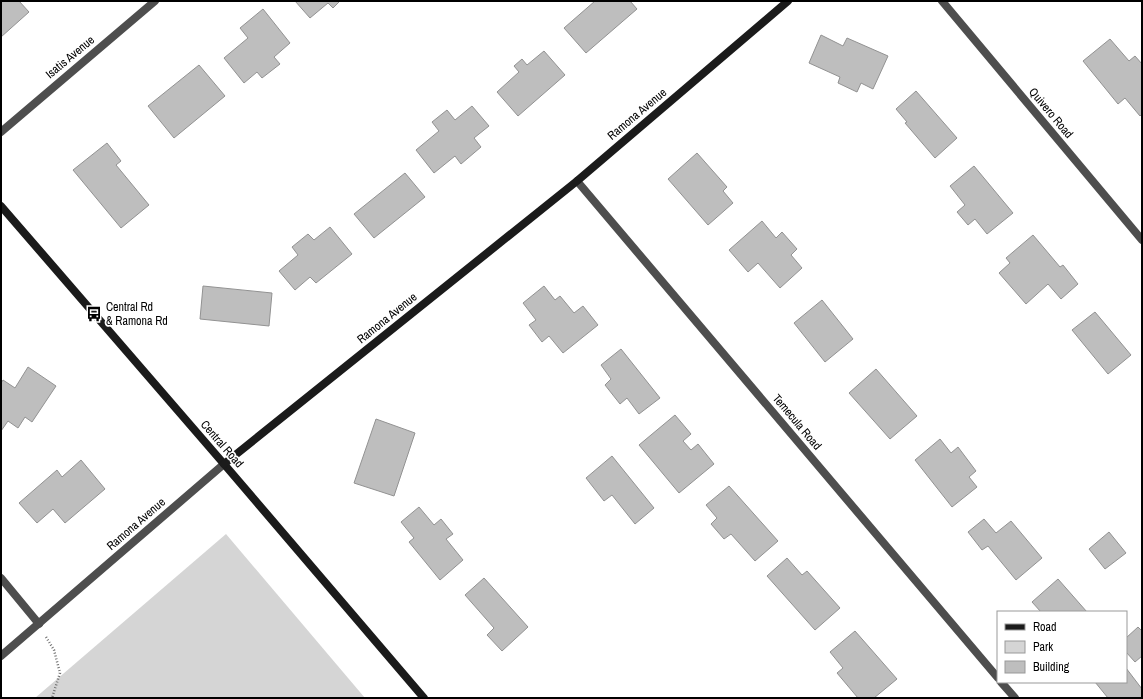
<svg xmlns="http://www.w3.org/2000/svg" width="1143" height="699" viewBox="0 0 1143 699" font-family="'Archivo Narrow',sans-serif">
  <style>
    .green { fill: #d5d5d5 }
    .building { fill: #bebebe; stroke: #929292 }
    .lines { fill: none; stroke-linecap: round; stroke-linejoin: round }
    .path { stroke: #707070; stroke-width: 2.5; stroke-dasharray: 1 2; stroke-linecap: butt }
    .street { stroke: #4e4e4e; stroke-width: 8 }
    .secondary { stroke: #1b1b1b; stroke-width: 8 }
    .labels { text-anchor: middle; stroke-width: 3.5; stroke-linejoin: round; paint-order: stroke }
    .street-label { font-size: 12px; fill: #000; stroke: #fff }
    .poi-label { font-size: 12px; fill: #000; stroke: #fff; text-anchor: start }
  </style>
  <rect width="100%" height="100%" fill="#fff"/>
  <polygon class="green" points="226,534 365,698 35,698"/>
  <g class="building">
    <polygon points="1,1 19,1 29,12 1,37"/>
    <polygon points="295,1 340,1 333,8 328,3 310,18"/>
    <polygon points="595,1 630,1 637,9 586,53 564,28"/>
    <polygon points="263,9 290,43 274,57 280,64 262,78 257,72 244,83 224,58 248,38 240,28"/>
    <polygon points="821,35 843,46 847,38 888,56 873,89 861,83 857,92 838,83 840,77 809,63"/>
    <polygon points="1110,39 1129,61 1135,56 1142,64 1142,114 1140,116 1125,98 1118,104 1083,61"/>
    <polygon points="544,51 565,75 518,116 497,92 519,72 514,66 522,59 527,65"/>
    <polygon points="199,65 225,96 174,138 148,106"/>
    <polygon points="916,91 957,138 935,158 905,123 907,122 896,109"/>
    <polygon points="472,106 489,126 474,138 481,147 461,164 455,156 434,173 416,150 439,131 432,122 447,110 455,120"/>
    <polygon points="107,143 121,161 116,165 149,205 121,228 73,170"/>
    <polygon points="697,153 727,187 723,191 733,203 708,225 668,179"/>
    <polygon points="974,166 1013,213 987,234 975,219 968,225 957,212 965,205 950,186"/>
    <polygon points="405,173 425,197 374,238 354,214"/>
    <polygon points="762,221 776,238 782,232 797,249 791,255 802,268 780,288 758,263 748,272 729,250"/>
    <polygon points="330,227 352,254 316,283 310,277 295,290 279,271 298,255 292,247 308,234 314,240"/>
    <polygon points="1033,235 1060,267 1063,265 1078,284 1061,299 1048,284 1026,304 999,273 1010,263 1006,258"/>
    <polygon points="203,286 272,293 269,326 200,319"/>
    <polygon points="544,286 555,300 560,296 574,313 583,306 598,325 563,353 549,336 542,342 529,325 536,320 523,303"/>
    <polygon points="822,300 853,339 825,362 794,323"/>
    <polygon points="1095,312 1131,355 1108,374 1072,330"/>
    <polygon points="621,349 660,398 639,414 627,398 620,404 605,385 611,379 601,365"/>
    <polygon points="28,367 56,386 32,422 25,417 18,428 8,421 1,431 1,383 3,380 15,388"/>
    <polygon points="876,369 917,416 890,439 849,393"/>
    <polygon points="675,415 691,434 683,441 691,450 698,444 714,464 679,493 639,445"/>
    <polygon points="376,419 415,433 394,496 354,483"/>
    <polygon points="940,439 951,453 958,447 976,471 969,477 977,487 952,507 915,460"/>
    <polygon points="612,456 654,508 635,524 612,495 604,501 586,478"/>
    <polygon points="81,460 105,489 65,523 53,509 37,523 19,503 57,470 62,477"/>
    <polygon points="729,486 778,541 755,561 731,534 724,539 711,524 717,518 706,505"/>
    <polygon points="419,507 434,525 441,519 453,534 446,539 463,560 440,580 409,542 414,538 401,522"/>
    <polygon points="984,519 996,533 1011,521 1042,558 1016,580 988,546 982,550 968,532"/>
    <polygon points="1109,532 1126,553 1105,569 1089,549"/>
    <polygon points="787,558 802,575 807,571 840,608 815,630 767,576"/>
    <polygon points="484,578 528,627 502,651 487,635 494,628 465,595"/>
    <polygon points="1058,579 1087,612 1041,612 1032,602"/>
    <polygon points="1138,627 1142,631 1142,656 1135,662 1126,652 1126,638"/>
    <polygon points="855,631 897,679 874,698 858,698 837,673 843,668 830,652"/>
    <polygon points="1126,668 1142,689 1142,698 1108,698 1095,682 1126,682"/>
  </g>
  <g class="lines">
    <polyline class="path" points="46,637 54,650 60,673 52,698"/>
    <g class="street">
      <polyline points="942,1 1142,240"/>
      <polyline points="1,132 155,1"/>
      <polyline points="577,181 998,678"/>
      <polyline points="1,578 39,624"/>
      <polyline points="1,656 224,464"/>
      <polyline points="1001,682 1015,698"/>
    </g>
    <g class="secondary">
      <polyline points="1,206 224,464 424,698"/>
      <polyline points="224,464 577,181 788,1"/>
    </g>
  </g>
  <defs>
    <g id="bus-bare" transform="scale(1.2)"><path d="M-5-6H5V4H4V6H2V4H-2V6H-4V4H-5ZM-3.5-4V0h7V-4ZM-3.5 1.2v1.5H-2V1.2ZM2 1.2v1.5H3.5V1.2Z" fill="#000" stroke="#fff" stroke-width="2.5" paint-order="stroke"/></g>
  </defs>
  <g fill-rule="evenodd">
    <use href="#bus-bare" x="94" y="314"/>
  </g>
  <g class="labels">
    <g class="street-label">
      <text transform="translate(70 57) rotate(-40)" y="4">Isatis Avenue</text>
      <text transform="translate(1051 113) rotate(50)" y="4">Quivero Road</text>
      <text transform="translate(637 114) rotate(-40)" y="4">Ramona Avenue</text>
      <text transform="translate(387 318) rotate(-39)" y="4">Ramona Avenue</text>
      <text transform="translate(797 422) rotate(50)" y="4">Temecula Road</text>
      <text transform="translate(222 444) rotate(49)" y="4">Central Road</text>
      <text transform="translate(136 524) rotate(-41)" y="4">Ramona Avenue</text>
    </g>
    <g class="poi-label">
      <text x="106" y="311">Central Rd<tspan x="106" dy="14">&amp; Ramona Rd</tspan></text>
    </g>
  </g>
  <rect width="1143" height="699" fill="none" stroke="#000000" stroke-width="4"/>
  <rect x="997" y="611" width="130" height="72" fill="#ffffff" stroke="#999999"/>
  <rect x="1005" y="624" width="20" height="6" fill="#1b1b1b" stroke="#999999"/>
  <text x="1033" y="631" font-size="12" fill="#000000">Road</text>
  <rect x="1005" y="641" width="20" height="12" fill="#d5d5d5" stroke="#999999"/>
  <text x="1033" y="651" font-size="12" fill="#000000">Park</text>
  <rect x="1005" y="661" width="20" height="12" fill="#bebebe" stroke="#999999"/>
  <text x="1033" y="671" font-size="12" fill="#000000">Building</text>
</svg>
